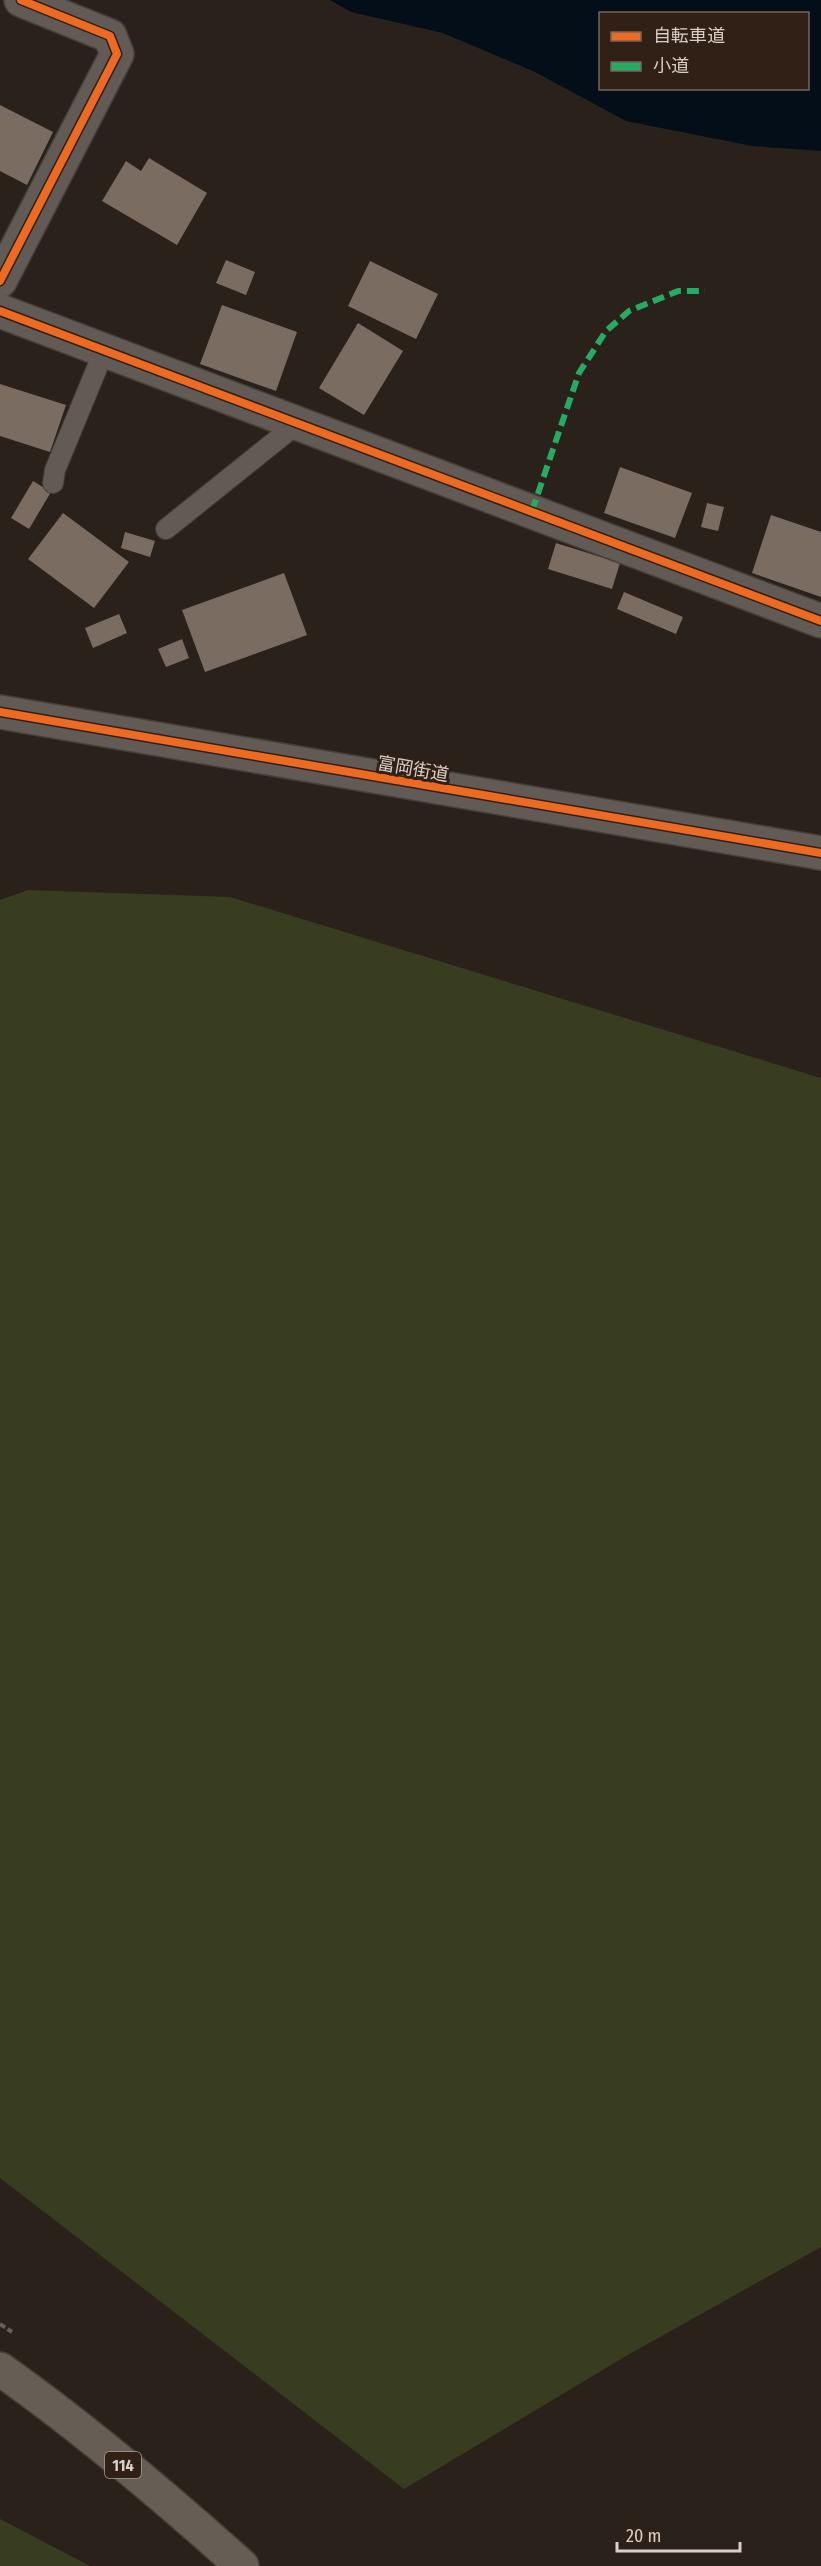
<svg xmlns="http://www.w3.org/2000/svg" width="821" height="2566" viewBox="0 0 821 2566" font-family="'Fira Sans Condensed','Noto Sans JP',sans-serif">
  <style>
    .green { fill: #383d1f }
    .water { fill: #040e18; fill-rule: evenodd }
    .building { fill: #7b6c62 }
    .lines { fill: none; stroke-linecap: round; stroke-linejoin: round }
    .service-casing { stroke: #463e39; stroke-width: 22 }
    .minor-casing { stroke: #463e39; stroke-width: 36 }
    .tertiary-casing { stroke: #463e39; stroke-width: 36 }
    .trunk-casing { stroke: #463e39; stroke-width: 36 }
    .path { stroke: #655e5a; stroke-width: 4; stroke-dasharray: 6 3; stroke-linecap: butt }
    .service { stroke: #615a55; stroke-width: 20 }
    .minor { stroke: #615a55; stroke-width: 33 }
    .tertiary { stroke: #615a55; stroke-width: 33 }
    .trunk { stroke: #665e54; stroke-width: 33 }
    .quiet { stroke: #26ab63; stroke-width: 6; stroke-dasharray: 12 6; stroke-linecap: butt }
    .cycleway-casing { stroke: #302015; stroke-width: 11 }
    .cycleway { stroke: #ed6a23; stroke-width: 8 }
    .labels { text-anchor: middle; stroke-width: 6; stroke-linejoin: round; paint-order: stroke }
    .shield { fill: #302015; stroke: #a79a92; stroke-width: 1.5 }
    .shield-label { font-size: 16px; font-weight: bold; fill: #dacfc8 }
    .street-label { font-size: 18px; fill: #dacfc8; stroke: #302015 }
  </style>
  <rect width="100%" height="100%" fill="#2a211b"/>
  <g class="green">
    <polygon points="28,890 230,897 821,1078 821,2247 626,2356 404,2489 0,2178 0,900"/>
    <polygon points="0,2519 90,2566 0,2566"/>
  </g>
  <path class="water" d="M330,0H821V151L752,146L626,121L535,72L443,33L351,12ZM600,14H808V88H600Z"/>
  <g class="building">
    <polygon points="0,105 53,132 27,185 0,171"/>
    <polygon points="149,158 207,193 177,245 102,201 126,161 141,171"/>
    <polygon points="226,260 255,272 246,295 216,283"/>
    <polygon points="370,261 438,294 416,339 348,306"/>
    <polygon points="222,305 297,332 276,391 200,364"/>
    <polygon points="358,323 403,351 364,415 319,388"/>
    <polygon points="0,384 66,405 50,452 0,436"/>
    <polygon points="620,467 692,493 675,538 604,513"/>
    <polygon points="33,481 51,492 29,529 11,518"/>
    <polygon points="707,503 724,507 718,531 701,527"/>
    <polygon points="63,513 129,562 94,608 28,559"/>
    <polygon points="771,515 821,532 821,597 752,573"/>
    <polygon points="125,532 155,541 150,557 121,548"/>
    <polygon points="556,543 620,563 612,589 548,569"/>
    <polygon points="284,573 307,635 205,672 182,610"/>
    <polygon points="624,592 683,617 676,634 617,609"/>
    <polygon points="119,614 127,633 93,648 85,628"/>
    <polygon points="182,639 189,658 166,667 158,649"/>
  </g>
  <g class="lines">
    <g class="service-casing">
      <g id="service">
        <polyline points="53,483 55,470 104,351"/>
        <polyline points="166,529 298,423"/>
      </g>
    </g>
    <g class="minor-casing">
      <g id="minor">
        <polyline points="0,281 117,54 110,36 21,0"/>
        <polyline points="0,311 821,621"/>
      </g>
    </g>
    <g class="tertiary-casing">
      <polyline id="tertiary" points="0,712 821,853"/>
    </g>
    <g class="trunk-casing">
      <path id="trunk" d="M0,2369C85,2429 165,2497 242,2566"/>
    </g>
    <polyline class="path" points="0,2324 12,2332"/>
    <use href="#service" class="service"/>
    <use href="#minor" class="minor"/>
    <use href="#tertiary" class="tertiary"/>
    <use href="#trunk" class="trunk"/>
    <polyline class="quiet" points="532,511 579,373 606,331 629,311 678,291 705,291"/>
    <g class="cycleway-casing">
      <g id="cycleway">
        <polyline points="0,281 117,54 110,36 21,0"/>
        <polyline points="0,311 821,621"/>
        <polyline points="0,712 821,853"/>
      </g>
    </g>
    <use href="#cycleway" class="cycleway"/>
  </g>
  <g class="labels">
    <rect class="shield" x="105" y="2452" width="36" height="26" rx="4.5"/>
    <g class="shield-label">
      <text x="123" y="2471">114</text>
    </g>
    <g class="street-label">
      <text transform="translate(413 769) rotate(10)" y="6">富岡街道</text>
    </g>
  </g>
  <rect x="599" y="12" width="210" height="78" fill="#302015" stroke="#74665d" stroke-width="1.5"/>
  <rect x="611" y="32" width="30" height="9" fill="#ed6a23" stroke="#74665d" stroke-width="1.5"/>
  <text x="653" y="42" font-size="18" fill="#dacfc8">自転車道</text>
  <rect x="611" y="62" width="30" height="9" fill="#26ab63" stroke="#74665d" stroke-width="1.5"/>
  <text x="653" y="72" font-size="18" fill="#dacfc8">小道</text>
  <path d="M617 2542v9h123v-9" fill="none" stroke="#dacfc8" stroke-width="3"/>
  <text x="626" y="2542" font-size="18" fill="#dacfc8" stroke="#302015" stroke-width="4.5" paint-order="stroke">20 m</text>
</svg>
